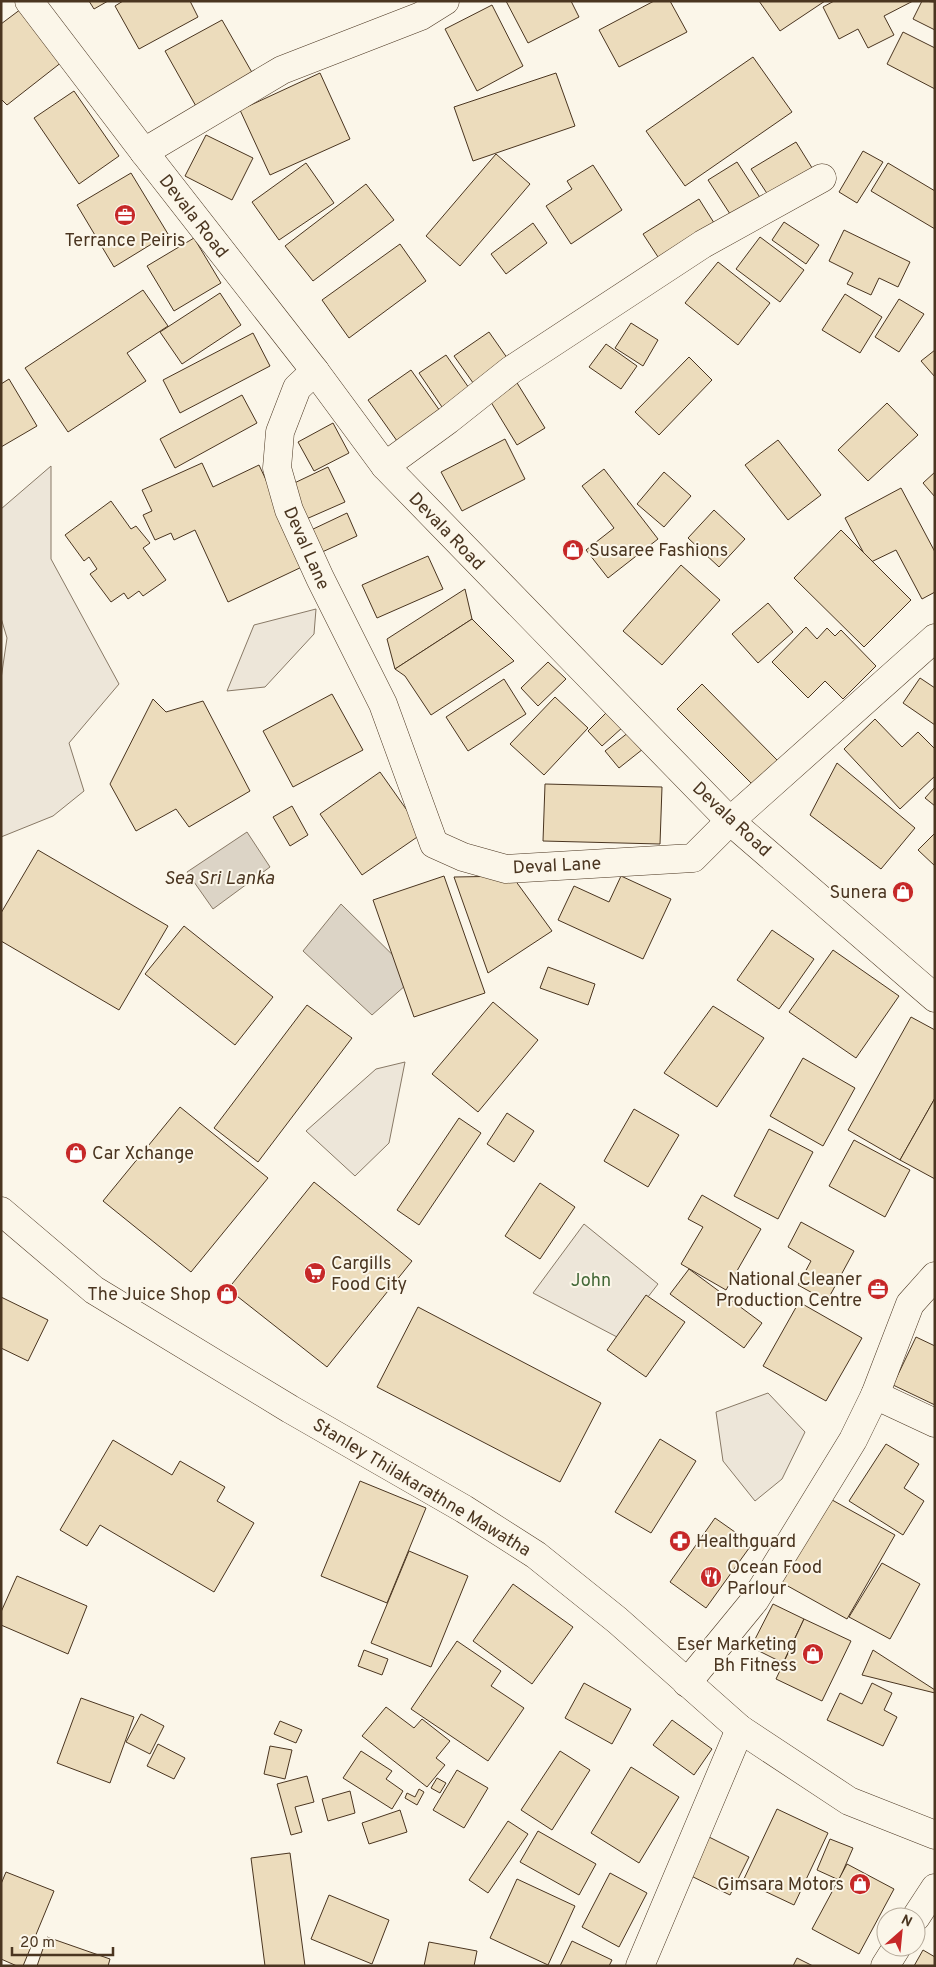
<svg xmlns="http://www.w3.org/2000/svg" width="936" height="1967" viewBox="0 0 936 1967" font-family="Overpass,sans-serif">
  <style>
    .green { fill: #ede6d9; stroke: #887966 }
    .water { fill: #dcd4c6; stroke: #887966 }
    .building { fill: #ecdcbc; stroke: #4a3520 }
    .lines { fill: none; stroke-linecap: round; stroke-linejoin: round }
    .street-casing { stroke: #4a3520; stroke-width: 29 }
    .primary-casing { stroke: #4a3520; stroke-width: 29 }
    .street { stroke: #fbf6e9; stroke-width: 28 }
    .primary { stroke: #fbf6e9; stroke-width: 28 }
    .labels { text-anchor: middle; stroke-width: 4; stroke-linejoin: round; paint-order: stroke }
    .street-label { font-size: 18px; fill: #4a3520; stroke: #fbf6e9 }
    .poi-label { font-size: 18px; fill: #4a3520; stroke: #fbf6e9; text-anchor: start }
    .park-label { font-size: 18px; fill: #436837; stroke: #fbf6e9 }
    .water-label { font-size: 19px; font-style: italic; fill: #4a3520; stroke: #fbf6e9 }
  </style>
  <rect width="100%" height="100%" fill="#fbf6e9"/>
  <g class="green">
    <polygon points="51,466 51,559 119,684 69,743 84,791 53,816 1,837 1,679 7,638 1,618 1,509"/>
    <polygon points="316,609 314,634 265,687 227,691 254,625"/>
    <polygon points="405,1062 389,1143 355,1176 306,1131 376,1069"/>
    <polygon points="584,1224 658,1284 617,1337 533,1293"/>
    <polygon points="768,1393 805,1432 782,1479 755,1501 723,1461 716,1412"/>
  </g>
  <g class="water">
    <polygon points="247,832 270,867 213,909 187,872"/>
    <polygon points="341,904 415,977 372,1015 303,951"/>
  </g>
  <g class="building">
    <polygon points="89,1 108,1 94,9"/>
    <polygon points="123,1 190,1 198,17 139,49 115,6"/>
    <polygon points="506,1 571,1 579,17 528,43"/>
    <polygon points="654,1 670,1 687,32 619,67 599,30"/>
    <polygon points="759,1 825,1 780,31"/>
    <polygon points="834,1 913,1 884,16 894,35 868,48 858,29 839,39 823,7"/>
    <polygon points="922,1 935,2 935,30 913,19"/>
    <polygon points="492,5 523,66 477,91 445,29"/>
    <polygon points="25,6 67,58 7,105 1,99 1,24"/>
    <polygon points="222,20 254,76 197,108 165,51"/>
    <polygon points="903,32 935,48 935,89 887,64"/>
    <polygon points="753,57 792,112 685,186 646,131"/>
    <polygon points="320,73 350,139 270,175 240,110"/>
    <polygon points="556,73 575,126 473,161 454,107"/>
    <polygon points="74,91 119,156 79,184 34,118"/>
    <polygon points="206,135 253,158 232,200 185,176"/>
    <polygon points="796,142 814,171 770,198 751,169"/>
    <polygon points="863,151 883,162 857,203 839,192"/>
    <polygon points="496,154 530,184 460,266 426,236"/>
    <polygon points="737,162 761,199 732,217 708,180"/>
    <polygon points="306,163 334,203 279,240 252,202"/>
    <polygon points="888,163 935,191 935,229 871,191"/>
    <polygon points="593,165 622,210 571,244 546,206 572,189 567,181"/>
    <polygon points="131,173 168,234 114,267 77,205"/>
    <polygon points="366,184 394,220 313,281 285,246"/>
    <polygon points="699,199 716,226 660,260 643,234"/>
    <polygon points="784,222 819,245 806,264 772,240"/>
    <polygon points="533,223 547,243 506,274 491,254"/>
    <polygon points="844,230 910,262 898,287 879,278 871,295 847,284 853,273 829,261"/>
    <polygon points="760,237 804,270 780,302 736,269"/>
    <polygon points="194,238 221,283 174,311 147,266"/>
    <polygon points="400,244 426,281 349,338 322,300"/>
    <polygon points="718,262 770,303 738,345 685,303"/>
    <polygon points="143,290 168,326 127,353 146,381 68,432 25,368"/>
    <polygon points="220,293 241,325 182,364 160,332"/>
    <polygon points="845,294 882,317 860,353 822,330"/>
    <polygon points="899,299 924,314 899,352 875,337"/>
    <polygon points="631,323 658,340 643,366 615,348"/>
    <polygon points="489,332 510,362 476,387 454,356"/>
    <polygon points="253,333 270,366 180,413 163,380"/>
    <polygon points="606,344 637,366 621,389 589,367"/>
    <polygon points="935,350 935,377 921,361"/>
    <polygon points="446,355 469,388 442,407 419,373"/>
    <polygon points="689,357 712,380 659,435 635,412"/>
    <polygon points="411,370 445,418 402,448 368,400"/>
    <polygon points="514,378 545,428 517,445 486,394"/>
    <polygon points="9,379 37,426 1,447 1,384"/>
    <polygon points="242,395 257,423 175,468 160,439"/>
    <polygon points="887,403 918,435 868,481 838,450"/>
    <polygon points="333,423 349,453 314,471 298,442"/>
    <polygon points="505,439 525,479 462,511 441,472"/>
    <polygon points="778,440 821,495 788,520 745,465"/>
    <polygon points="202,463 213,487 259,465 306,565 228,602 195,530 174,540 171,533 155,540 143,515 152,511 142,490"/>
    <polygon points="328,467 345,502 304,520 288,486"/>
    <polygon points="604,469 658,539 608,578 586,550 614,528 582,486"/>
    <polygon points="664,472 691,496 664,527 637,504"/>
    <polygon points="935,472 935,497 923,483"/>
    <polygon points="901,488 935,552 935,592 922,599 896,550 869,563 845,518"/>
    <polygon points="111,501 131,529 136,526 150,543 143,548 166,580 143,596 139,591 128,599 124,593 111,602 90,574 97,569 89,557 84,561 65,535"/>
    <polygon points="714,510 745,539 719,567 688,538"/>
    <polygon points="347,513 357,536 320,553 309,531"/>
    <polygon points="841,530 911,600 864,647 794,578"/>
    <polygon points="428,556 443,589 377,618 362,585"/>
    <polygon points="681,565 720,600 662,665 623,631"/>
    <polygon points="465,589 472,619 395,669 387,639"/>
    <polygon points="768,603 793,632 758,663 732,634"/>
    <polygon points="472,619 514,661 431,715 405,676 395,669"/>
    <polygon points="806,627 817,639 827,628 835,636 841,630 876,666 843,699 825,681 808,698 772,662"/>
    <polygon points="548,662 566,679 538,706 521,688"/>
    <polygon points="920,678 935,688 935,725 903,703"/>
    <polygon points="504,679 526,714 468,751 446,717"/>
    <polygon points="702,684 778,761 753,785 677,709"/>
    <polygon points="332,694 363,750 293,787 263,731"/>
    <polygon points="555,697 588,728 544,775 510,744"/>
    <polygon points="153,699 166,712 203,701 250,791 189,827 176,809 136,831 110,784"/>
    <polygon points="608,711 623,727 602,746 588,731"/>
    <polygon points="875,719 902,747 918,732 935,749 935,776 900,809 844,749"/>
    <polygon points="629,732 643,749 619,768 605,751"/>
    <polygon points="837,763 915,828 881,869 810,815"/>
    <polygon points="380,772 423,833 362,875 320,814"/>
    <polygon points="545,784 662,787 660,844 543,841"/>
    <polygon points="935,787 935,806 925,798"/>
    <polygon points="292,806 308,835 290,846 273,817"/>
    <polygon points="935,833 935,866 918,850"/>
    <polygon points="38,850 168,926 119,1010 1,941 1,913"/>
    <polygon points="444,876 485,993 414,1017 373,900"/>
    <polygon points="512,876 552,931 488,973 454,877"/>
    <polygon points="621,876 671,899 643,959 558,920 574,886 609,902"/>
    <polygon points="184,926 273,997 235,1045 145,974"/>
    <polygon points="772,930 814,959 779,1009 737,980"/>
    <polygon points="833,950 899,996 856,1058 789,1012"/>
    <polygon points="548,967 595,984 588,1005 540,988"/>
    <polygon points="493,1002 538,1040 478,1112 432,1074"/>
    <polygon points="307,1005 352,1038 258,1162 214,1128"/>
    <polygon points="713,1006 764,1038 717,1107 664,1073"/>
    <polygon points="911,1017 935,1030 935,1098 900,1160 848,1130"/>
    <polygon points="803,1058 855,1088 823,1146 770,1116"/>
    <polygon points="935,1098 935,1179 900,1160"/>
    <polygon points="180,1107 268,1178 191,1272 103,1201"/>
    <polygon points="634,1109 679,1135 648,1187 604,1161"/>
    <polygon points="507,1113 534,1131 514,1162 487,1144"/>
    <polygon points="459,1118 481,1133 419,1225 397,1210"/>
    <polygon points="769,1129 813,1152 778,1219 734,1196"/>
    <polygon points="854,1140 910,1170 885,1217 829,1186"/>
    <polygon points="314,1182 412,1261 327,1367 228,1289"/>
    <polygon points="540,1183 575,1207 540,1259 505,1236"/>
    <polygon points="702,1195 761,1229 726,1290 681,1264 703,1227 688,1219"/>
    <polygon points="801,1222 854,1251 827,1301 798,1285 811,1261 788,1247"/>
    <polygon points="689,1269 762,1323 744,1348 670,1294"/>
    <polygon points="646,1295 685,1322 646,1377 607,1350"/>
    <polygon points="1,1297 48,1320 28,1361 1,1348"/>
    <polygon points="799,1302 862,1338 826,1401 763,1366"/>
    <polygon points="418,1307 601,1403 560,1482 377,1387"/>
    <polygon points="916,1337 935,1346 935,1405 893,1385"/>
    <polygon points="660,1439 696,1461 651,1533 615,1512"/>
    <polygon points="113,1440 172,1475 180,1461 225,1487 217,1501 254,1523 214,1592 100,1525 87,1546 60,1530"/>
    <polygon points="886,1444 919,1464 904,1488 924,1501 903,1535 849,1501"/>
    <polygon points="360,1481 426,1508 387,1603 321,1576"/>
    <polygon points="825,1496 895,1535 847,1619 777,1580"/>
    <polygon points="715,1518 752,1544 706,1608 670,1582"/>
    <polygon points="409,1551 468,1576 431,1667 371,1643"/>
    <polygon points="882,1563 920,1584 890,1639 849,1617"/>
    <polygon points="17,1576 87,1606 68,1654 1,1625 1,1612"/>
    <polygon points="513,1584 573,1627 532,1684 473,1641"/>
    <polygon points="773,1604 804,1619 783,1663 751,1647"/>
    <polygon points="804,1619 851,1641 822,1701 776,1679"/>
    <polygon points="457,1641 501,1671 491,1686 524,1708 488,1761 411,1709"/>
    <polygon points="364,1650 388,1659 382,1675 358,1666"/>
    <polygon points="873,1650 935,1690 935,1693 862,1675"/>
    <polygon points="584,1683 631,1709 612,1744 565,1718"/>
    <polygon points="872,1683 892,1693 884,1710 897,1717 883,1746 827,1720 840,1693 862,1704"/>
    <polygon points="81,1698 134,1717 110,1783 57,1763"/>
    <polygon points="386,1707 414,1728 422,1719 450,1741 436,1758 445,1765 427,1787 362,1736"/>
    <polygon points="141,1714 164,1726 150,1754 126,1742"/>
    <polygon points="672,1720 712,1749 694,1775 653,1745"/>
    <polygon points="280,1721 302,1730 296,1743 274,1734"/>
    <polygon points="158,1744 185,1758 174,1779 147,1766"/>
    <polygon points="270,1746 292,1750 285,1779 264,1774"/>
    <polygon points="361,1751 392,1771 386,1779 403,1791 392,1809 343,1778"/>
    <polygon points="560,1751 590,1770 552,1830 521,1810"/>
    <polygon points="631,1767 679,1797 639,1863 591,1833"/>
    <polygon points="457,1770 488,1788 464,1828 433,1810"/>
    <polygon points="307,1776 314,1802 295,1807 302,1832 291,1835 277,1784"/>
    <polygon points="437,1778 446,1783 440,1793 431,1788"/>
    <polygon points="419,1789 424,1792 417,1805 405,1798 407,1793 415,1797"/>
    <polygon points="350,1791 355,1813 328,1821 322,1799"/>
    <polygon points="777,1809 828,1833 794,1905 743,1881"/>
    <polygon points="400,1810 407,1832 369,1844 362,1823"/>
    <polygon points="508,1821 528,1834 488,1893 469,1880"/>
    <polygon points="538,1831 596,1864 579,1895 520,1862"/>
    <polygon points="703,1834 749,1857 730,1895 683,1872"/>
    <polygon points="830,1839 853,1848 839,1880 817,1870"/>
    <polygon points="290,1853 305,1966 265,1966 251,1858"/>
    <polygon points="847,1864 894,1889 859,1954 812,1929"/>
    <polygon points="6,1872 54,1891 23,1966 17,1966 1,1959 1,1884"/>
    <polygon points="610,1873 647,1893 619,1947 582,1927"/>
    <polygon points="517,1879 575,1906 548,1965 490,1938"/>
    <polygon points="329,1895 389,1920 372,1964 311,1939"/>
    <polygon points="47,1937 110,1959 108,1966 37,1966"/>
    <polygon points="572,1941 612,1960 609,1966 560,1966"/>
    <polygon points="429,1942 477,1951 474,1966 424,1966"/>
    <polygon points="923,1950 935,1957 935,1966 914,1966"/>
    <polygon points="797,1958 813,1966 793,1966"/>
  </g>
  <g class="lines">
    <g class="street-casing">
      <g id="street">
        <polyline points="29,1 144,152 315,371 385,466 730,821 935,998"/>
        <polyline points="144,152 282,70 421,16 445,1"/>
        <polyline points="315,371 297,388 280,432 277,468 289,510 320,578 383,704 434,844 463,857 506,869 693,858 730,821 935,638"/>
        <polyline points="385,466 448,420 511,370 703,244 822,178"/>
        <polyline points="875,1395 935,1423"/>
        <polyline points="687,1683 755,1600 853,1440 875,1395 910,1304 935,1276"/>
        <polyline points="916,1917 935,1888"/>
        <polyline points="640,1966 740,1729"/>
        <polyline points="885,1966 897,1947"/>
      </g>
    </g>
    <g class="primary-casing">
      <polyline id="primary" points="1,1211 94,1290 290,1409 464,1509 536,1555 617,1620 740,1729 849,1801 935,1835"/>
    </g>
    <use href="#street" class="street"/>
    <use href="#primary" class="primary"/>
  </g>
  <defs>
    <g id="office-disc" transform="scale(1.125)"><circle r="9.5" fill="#c62828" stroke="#fbf6e9"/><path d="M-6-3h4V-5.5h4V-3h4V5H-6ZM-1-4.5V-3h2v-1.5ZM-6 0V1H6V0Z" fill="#fff"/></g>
    <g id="shop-disc" transform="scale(1.125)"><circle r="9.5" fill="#c62828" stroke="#fbf6e9"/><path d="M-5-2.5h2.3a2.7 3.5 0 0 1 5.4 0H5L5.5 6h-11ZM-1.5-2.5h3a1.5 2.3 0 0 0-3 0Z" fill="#fff"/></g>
    <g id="supermarket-disc" transform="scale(1.125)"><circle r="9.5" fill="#c62828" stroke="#fbf6e9"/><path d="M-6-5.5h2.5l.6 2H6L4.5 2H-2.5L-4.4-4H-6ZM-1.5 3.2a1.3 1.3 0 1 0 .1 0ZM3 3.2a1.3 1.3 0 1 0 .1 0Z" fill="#fff"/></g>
    <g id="pharmacy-disc" transform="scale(1.125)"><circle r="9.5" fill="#c62828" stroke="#fbf6e9"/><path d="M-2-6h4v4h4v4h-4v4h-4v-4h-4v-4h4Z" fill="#fff"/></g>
    <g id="restaurant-disc" transform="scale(1.125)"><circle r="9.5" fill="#c62828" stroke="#fbf6e9"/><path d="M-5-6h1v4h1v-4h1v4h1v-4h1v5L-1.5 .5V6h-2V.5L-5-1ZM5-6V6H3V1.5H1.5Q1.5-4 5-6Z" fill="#fff"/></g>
  </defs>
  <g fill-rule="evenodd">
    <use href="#office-disc" x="125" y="215"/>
    <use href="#shop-disc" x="573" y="550"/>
    <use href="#shop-disc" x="903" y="892"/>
    <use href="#shop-disc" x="76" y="1153"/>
    <use href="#supermarket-disc" x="315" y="1273"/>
    <use href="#office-disc" x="878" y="1289"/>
    <use href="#shop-disc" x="227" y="1294"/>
    <use href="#pharmacy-disc" x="680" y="1541"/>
    <use href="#restaurant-disc" x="711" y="1577"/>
    <use href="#shop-disc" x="813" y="1654"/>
    <use href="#shop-disc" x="860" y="1884"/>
  </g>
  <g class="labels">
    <g class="street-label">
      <text transform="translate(194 216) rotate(52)" y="6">Devala Road</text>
      <text transform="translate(447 531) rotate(46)" y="6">Devala Road</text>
      <text transform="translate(307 548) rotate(66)" y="6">Deval Lane</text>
      <text transform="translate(732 819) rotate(43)" y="6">Devala Road</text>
      <text transform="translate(557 865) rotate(-3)" y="6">Deval Lane</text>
      <text transform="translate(422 1487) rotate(31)" y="6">Stanley Thilakarathne Mawatha</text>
    </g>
    <g class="poi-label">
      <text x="125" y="246" text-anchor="middle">Terrance Peiris</text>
      <text x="589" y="556">Susaree Fashions</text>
      <text x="887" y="898" text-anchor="end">Sunera</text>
      <text x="92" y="1159">Car Xchange</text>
      <text x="331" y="1269">Cargills<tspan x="331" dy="21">Food City</tspan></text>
      <text x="862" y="1285" text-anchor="end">National Cleaner<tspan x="862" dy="21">Production Centre</tspan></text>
      <text x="211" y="1300" text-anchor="end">The Juice Shop</text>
      <text x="696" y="1547">Healthguard</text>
      <text x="727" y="1573">Ocean Food<tspan x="727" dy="21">Parlour</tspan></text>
      <text x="797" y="1650" text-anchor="end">Eser Marketing<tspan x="797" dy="21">Bh Fitness</tspan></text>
      <text x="844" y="1890" text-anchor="end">Gimsara Motors</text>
    </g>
    <g class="park-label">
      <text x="591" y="1286">John</text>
    </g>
    <g class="water-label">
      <text x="219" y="884">Sea Sri Lanka</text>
    </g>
  </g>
  <rect width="936" height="1967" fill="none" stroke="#4a3520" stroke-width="5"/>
  <g transform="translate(901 1932) rotate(27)"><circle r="24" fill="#fbf6e9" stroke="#b4a999"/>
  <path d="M0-4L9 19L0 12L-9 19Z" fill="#c62828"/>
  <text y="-8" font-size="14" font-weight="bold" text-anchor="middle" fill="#4a3520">N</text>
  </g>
  <path d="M12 1947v8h101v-8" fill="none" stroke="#4a3520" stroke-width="2.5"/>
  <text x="20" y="1947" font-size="15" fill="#4a3520" stroke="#fbf6e9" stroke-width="4" paint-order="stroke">20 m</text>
</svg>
